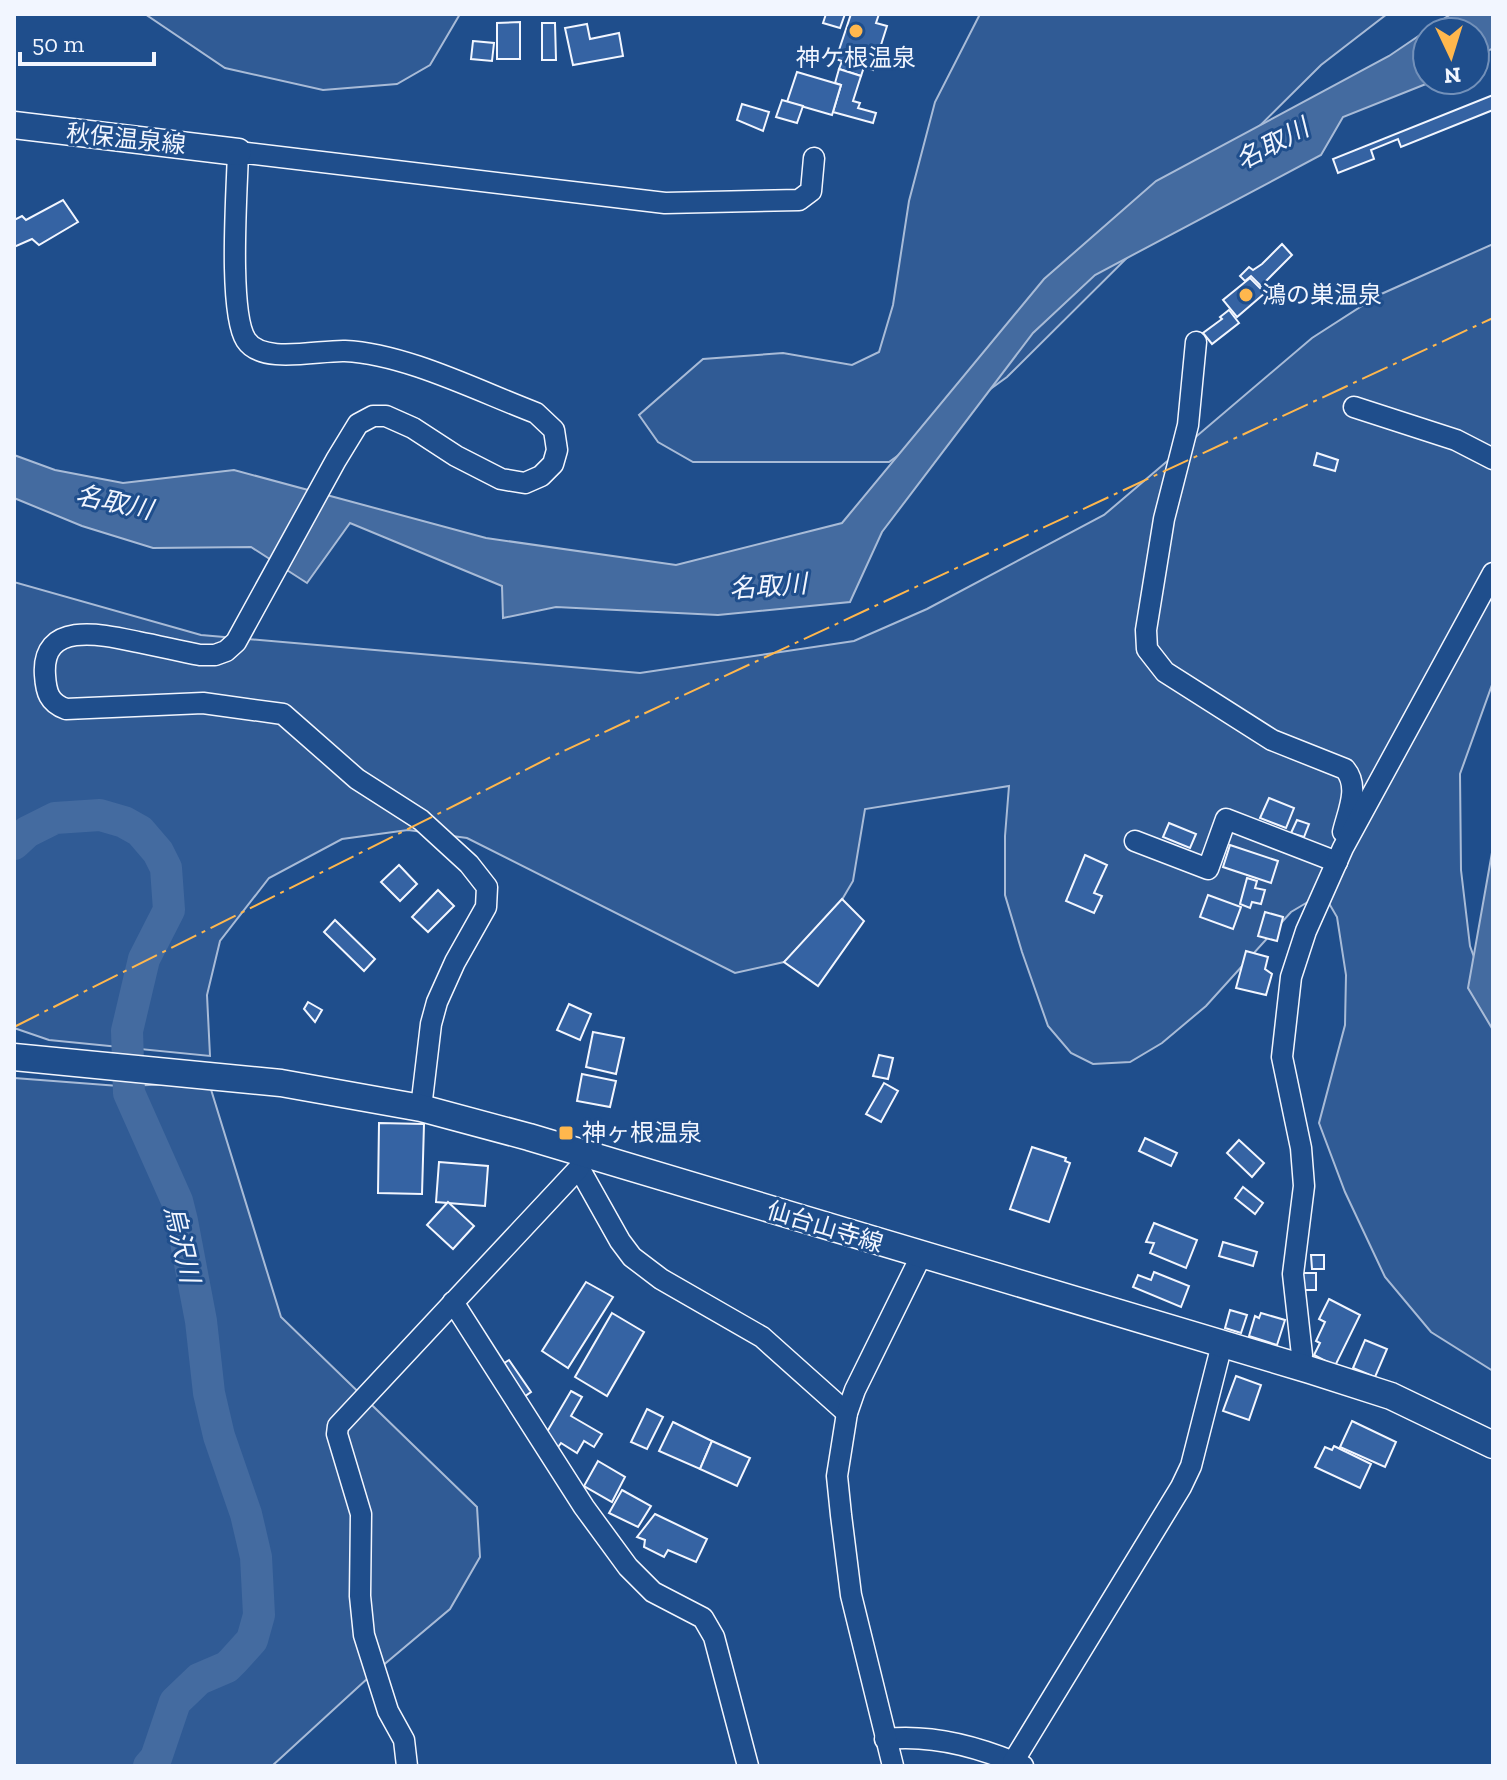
<svg xmlns="http://www.w3.org/2000/svg" width="1507" height="1780" viewBox="0 0 1507 1780" font-family="'Zilla Slab','Noto Sans JP',serif">
  <style>
    .built { fill: #305b95; stroke: #a8bbd7; stroke-width: 2 }
    .water { fill: #446ba0; stroke: #a8bbd7; stroke-width: 2 }
    .lines { fill: none; stroke-linecap: round; stroke-linejoin: round }
    .river { stroke: #446ba0; stroke-width: 32 }
    .building { fill: #3563a3; stroke: #f2f6ff; stroke-width: 2 }
    .minor-casing { stroke: #f2f6ff; stroke-width: 23 }
    .major-casing { stroke: #f2f6ff; stroke-width: 29 }
    .minor { stroke: #1f4e8c; stroke-width: 20 }
    .major { stroke: #1f4e8c; stroke-width: 26 }
    .power { stroke: #ffb74d; stroke-width: 2; stroke-dasharray: 28 6 4 6; stroke-linecap: butt }
    .poi-dot { fill: #ffb74d; stroke: #1f4e8c; stroke-width: 3 }
    .labels { text-anchor: middle; stroke-width: 6; stroke-linejoin: round; paint-order: stroke }
    .poi-label { font-size: 24px; fill: #f2f6ff; stroke: #1f4e8c; text-anchor: start }
    .street-label { font-size: 24px; fill: #f2f6ff; stroke: #1f4e8c }
    .water-label { font-size: 26px; font-style: italic; fill: #f2f6ff; stroke: #1f4e8c }
  </style>
  <rect width="100%" height="100%" fill="#1f4e8c"/>
  <g class="built">
    <polygon points="145,14 460,14 430,65 397,84 323,90 225,68"/>
    <polygon points="980,14 1387,14 1321,65 1007,377 889,462 693,462 658,442 639,415 703,359 783,353 852,365 879,352 893,305 909,201 935,102"/>
    <polygon points="1493,244 1493,682 1460,774 1461,870 1470,946 1493,1009 1493,1371 1431,1332 1385,1277 1345,1192 1319,1123 1345,1025 1346,975 1337,917 1323,893 1291,912 1206,1006 1162,1043 1130,1062 1093,1064 1071,1053 1048,1026 1022,952 1005,895 1005,836 1009,786 865,809 853,881 827,925 784,962 735,973 467,838 408,830 342,839 269,878 220,941 207,995 210,1056 49,1040 14,1028 14,582 201,635 640,673 854,641 927,609 1104,515 1312,338 1379,295"/>
    <polygon points="14,1078 119,1086 209,1083 281,1317 477,1507 480,1557 450,1609 368,1678 272,1766 14,1766"/>
  </g>
  <g class="water">
    <polygon points="1451,14 1493,14 1493,48 1475,59 1475,32 1427,32 1427,80 1436,80 1343,117 1321,155 1095,275 1033,333 882,532 850,602 718,615 556,607 503,618 502,586 350,523 307,583 251,547 153,548 82,526 14,498 14,455 55,470 123,483 234,470 486,538 676,565 842,523 1044,279 1156,181 1389,56"/>
    <polygon points="1493,847 1493,1030 1468,988"/>
  </g>
  <g class="lines">
    <polyline class="river" points="14,844 27,832 55,818 100,815 124,822 140,831 158,852 166,868 169,910 144,959 127,1031 129,1093 177,1201 182,1221 201,1321 209,1393 219,1436 246,1514 256,1557 259,1615 252,1640 233,1661 227,1667 199,1679 175,1702 156,1758 149,1766"/>
  </g>
  <g class="building">
    <polygon points="826,14 845,14 840,28 823,23"/>
    <polygon points="851,14 879,14 876,23 887,26 873,70 864,67 861,76 839,69 842,61 836,59"/>
    <polygon points="520,22 520,59 497,59 497,23"/>
    <polygon points="542,23 555,23 556,60 542,60"/>
    <polygon points="587,24 590,39 619,33 623,56 573,65 565,28"/>
    <polygon points="473,41 494,43 492,61 471,59"/>
    <polygon points="839,69 861,76 853,101 860,103 858,108 876,113 873,123 833,112 841,85 835,83"/>
    <polygon points="797,72 841,85 832,115 787,102"/>
    <polygon points="1493,95 1493,110 1401,147 1398,139 1371,150 1374,159 1338,173 1333,159"/>
    <polygon points="782,100 803,106 797,123 776,117"/>
    <polygon points="742,104 769,112 763,131 737,120"/>
    <polygon points="63,200 78,222 39,245 32,239 14,247 14,220 22,216 26,220"/>
    <polygon points="1282,244 1292,255 1261,286 1251,276 1245,281 1240,276 1249,267 1253,270 1262,264"/>
    <polygon points="1250,278 1265,293 1237,317 1223,300"/>
    <polygon points="1229,310 1239,323 1212,344 1203,333 1222,319 1220,317"/>
    <polygon points="1317,453 1338,460 1335,471 1314,465"/>
    <polygon points="1269,798 1294,808 1286,828 1260,818"/>
    <polygon points="1297,820 1309,824 1304,837 1291,833"/>
    <polygon points="1169,823 1196,834 1190,848 1163,837"/>
    <polygon points="1230,845 1278,861 1271,883 1223,867"/>
    <polygon points="1085,855 1107,865 1094,893 1102,896 1094,913 1066,901"/>
    <polygon points="399,865 417,884 400,901 381,882"/>
    <polygon points="1247,878 1257,881 1255,888 1265,890 1261,904 1252,902 1250,908 1240,904"/>
    <polygon points="438,890 454,906 428,932 412,917"/>
    <polygon points="1208,895 1241,907 1233,929 1200,917"/>
    <polygon points="842,899 864,921 818,986 784,962"/>
    <polygon points="1265,912 1283,917 1277,941 1258,936"/>
    <polygon points="335,920 375,959 364,971 324,932"/>
    <polygon points="1246,951 1268,957 1265,969 1272,974 1266,995 1236,988"/>
    <polygon points="308,1002 322,1010 315,1022 304,1009"/>
    <polygon points="569,1004 591,1014 580,1040 557,1030"/>
    <polygon points="593,1032 624,1038 616,1074 586,1067"/>
    <polygon points="879,1055 893,1058 888,1079 873,1076"/>
    <polygon points="582,1074 616,1081 610,1107 577,1101"/>
    <polygon points="884,1083 898,1091 881,1122 866,1114"/>
    <polygon points="379,1123 424,1124 422,1194 378,1193"/>
    <polygon points="1145,1138 1177,1153 1171,1166 1139,1151"/>
    <polygon points="1239,1140 1264,1163 1252,1177 1227,1153"/>
    <polygon points="1032,1147 1066,1158 1065,1161 1070,1163 1049,1222 1010,1209"/>
    <polygon points="439,1162 488,1166 485,1206 436,1202"/>
    <polygon points="1243,1187 1263,1203 1255,1214 1235,1198"/>
    <polygon points="448,1202 474,1226 453,1249 427,1225"/>
    <polygon points="1154,1223 1197,1240 1186,1268 1150,1253 1154,1243 1146,1242"/>
    <polygon points="1223,1242 1257,1252 1253,1266 1219,1256"/>
    <polygon points="1311,1255 1324,1255 1324,1269 1312,1269"/>
    <polygon points="1154,1272 1189,1286 1181,1307 1133,1287 1138,1275 1151,1280"/>
    <polygon points="1301,1273 1316,1273 1316,1290 1302,1290"/>
    <polygon points="586,1282 613,1297 568,1368 542,1351"/>
    <polygon points="1329,1299 1360,1315 1335,1366 1314,1355 1320,1343 1316,1341 1325,1322 1319,1319"/>
    <polygon points="1230,1310 1247,1315 1241,1333 1225,1328"/>
    <polygon points="612,1313 644,1332 607,1396 575,1377"/>
    <polygon points="1261,1313 1285,1320 1277,1345 1249,1336 1255,1316 1259,1318"/>
    <polygon points="1365,1340 1387,1349 1375,1377 1353,1368"/>
    <polygon points="509,1360 531,1392 521,1399 498,1367"/>
    <polygon points="1236,1376 1261,1385 1249,1420 1223,1411"/>
    <polygon points="571,1391 582,1397 571,1416 602,1434 594,1447 584,1441 577,1453 561,1443 554,1453 544,1437"/>
    <polygon points="647,1409 663,1417 647,1449 631,1442"/>
    <polygon points="1352,1421 1396,1442 1385,1467 1340,1447"/>
    <polygon points="673,1422 712,1441 700,1469 659,1451"/>
    <polygon points="712,1441 750,1458 737,1486 700,1469"/>
    <polygon points="1334,1446 1371,1464 1360,1488 1315,1467 1325,1447 1332,1450"/>
    <polygon points="598,1461 625,1477 612,1502 584,1486"/>
    <polygon points="622,1490 651,1506 638,1527 609,1513"/>
    <polygon points="655,1514 707,1539 696,1562 668,1550 664,1557 644,1547 645,1540 637,1537"/>
  </g>
  <g class="lines">
    <g class="minor-casing">
      <g id="minor">
        <path d="M1196,342L1188,425L1164,519L1146,630L1147,649L1165,672L1272,740L1345,769C1360,787 1348,811 1343,832"/>
        <polyline points="1354,407 1456,440 1493,459"/>
        <polyline points="1135,841 1208,869 1226,819 1337,862"/>
        <path d="M421,1108L431,1024L437,1002L455,962L486,907L487,887L469,864L421,820L357,779L283,714L203,703L66,709C49,703 46,692 45,675C41,619 105,635 138,642C159,646 179,651 200,655H215L226,651L236,642L336,460L358,424L373,416H386L413,428L456,456L501,479L525,483L541,476L553,464L557,450L554,430L536,413C478,391 406,354 345,351C318,350 262,365 246,340C228,312 237,190 238,152L665,203L799,200L811,191L814,158"/>
        <polyline points="579,1168 620,1241 632,1257 661,1279 762,1337 847,1413"/>
        <polyline points="453,1302 584,1507 628,1567 653,1592 703,1618 714,1637 748,1766"/>
        <polyline points="1297,1367 1302,1355 1293,1274 1304,1186 1301,1148 1282,1057 1291,977 1306,931 1343,848 1493,573"/>
        <path d="M885,1739C932,1734 980,1747 1023,1766"/>
        <polyline points="1013,1762 1181,1487 1191,1466 1222,1344"/>
        <polyline points="407,1766 404,1740 388,1711 364,1635 360,1596 361,1514 337,1434 338,1426 579,1168 582,1154"/>
        <polyline points="893,1766 851,1595 841,1515 837,1476 847,1413 855,1390 921,1256"/>
      </g>
    </g>
    <g class="major-casing">
      <g id="major">
        <polyline points="14,125 238,152"/>
        <polyline points="14,1057 281,1083 421,1108 529,1137 1310,1370 1391,1396 1493,1445"/>
      </g>
    </g>
    <use href="#minor" class="minor"/>
    <use href="#major" class="major"/>
    <polyline class="power" points="14,1027 551,757 1493,318"/>
  </g>
  <g class="poi-dot">
    <circle cx="856" cy="31" r="8"/>
    <circle cx="1246" cy="295" r="8"/>
    <rect x="558" y="1125" width="16" height="16" rx="4"/>
  </g>
  <g class="labels">
    <g class="poi-label">
      <text x="856" y="66" text-anchor="middle">神ケ根温泉</text>
      <text x="1262" y="303">鴻の巣温泉</text>
      <text x="582" y="1141">神ヶ根温泉</text>
    </g>
    <g class="street-label">
      <text transform="translate(126 139) rotate(6)" y="8">秋保温泉線</text>
      <text transform="translate(825 1227) rotate(17)" y="8">仙台山寺線</text>
    </g>
    <g class="water-label">
      <text transform="translate(1272 144) rotate(-28)" y="9">名取川</text>
      <text transform="translate(114 502) rotate(12)" y="9">名取川</text>
      <text transform="translate(768 586) rotate(-4)" y="9">名取川</text>
      <text transform="translate(182 1244) rotate(77)" y="9">烏沢川</text>
    </g>
  </g>
  <rect width="1507" height="1780" fill="none" stroke="#f2f6ff" stroke-width="32"/>
  <g transform="translate(1451 56) rotate(176)"><circle r="38" fill="#1f4e8c" stroke="#7391ba" stroke-width="2"/>
  <path d="M0-6L14 30L0 20L-14 30Z" fill="#ffb74d"/>
  <text y="-12" font-size="22" font-weight="bold" text-anchor="middle" fill="#f2f6ff">N</text>
  </g>
  <path d="M20 52v12h134v-12" fill="none" stroke="#f2f6ff" stroke-width="4"/>
  <text x="32" y="52" font-size="24" fill="#f2f6ff" stroke="#1f4e8c" stroke-width="6" paint-order="stroke">50 m</text>
</svg>
